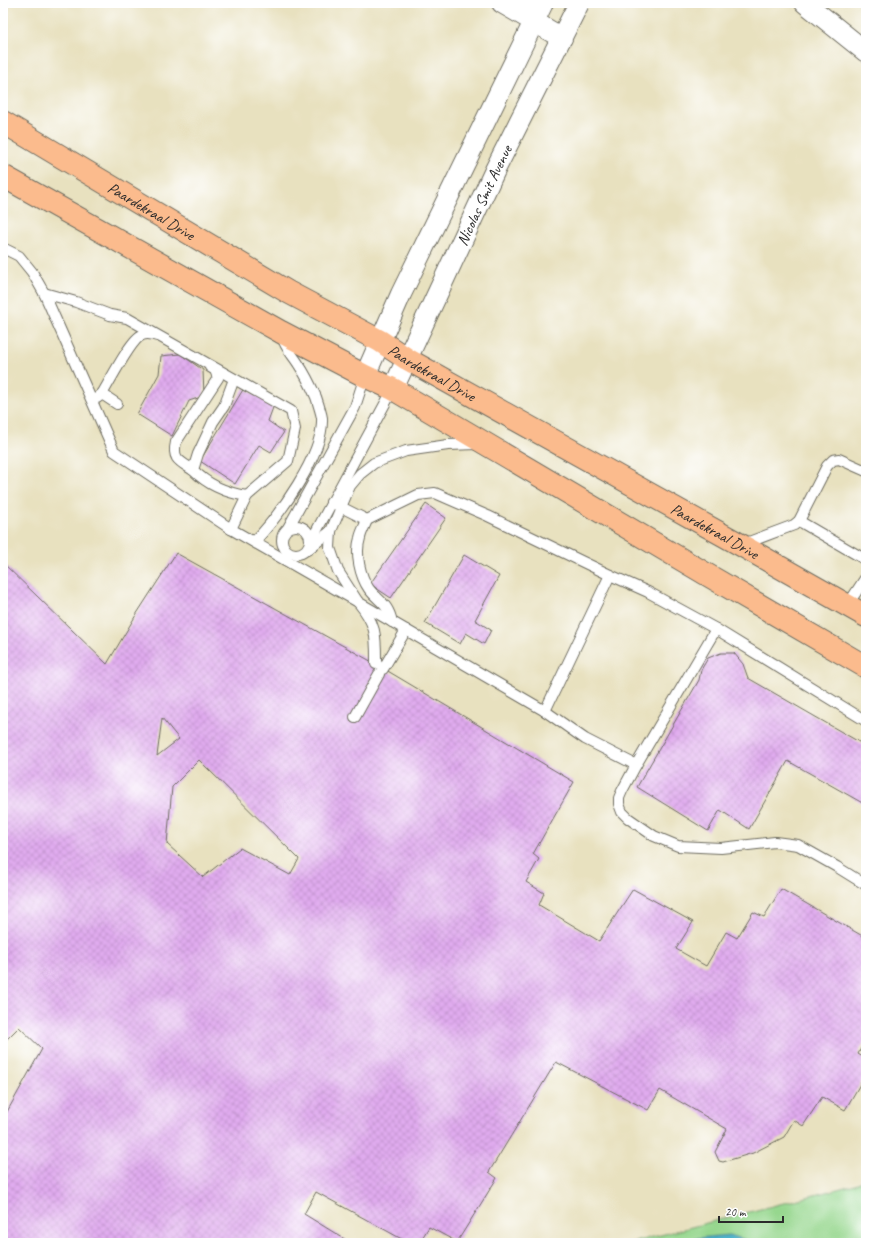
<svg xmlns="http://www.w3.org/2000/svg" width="869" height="1246" viewBox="0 0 869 1246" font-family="Caveat,sans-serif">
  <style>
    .park { fill: #96d78e; stroke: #60815c }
    .water { fill: #4ab0c9; stroke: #3a6e7a }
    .building { fill: url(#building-cross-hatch); fill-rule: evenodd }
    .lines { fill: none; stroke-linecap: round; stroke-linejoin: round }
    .lane-casing { stroke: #6d6b5f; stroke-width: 12 }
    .street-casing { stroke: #6d6b5f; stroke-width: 22 }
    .primary-casing { stroke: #6d6b5f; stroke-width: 24 }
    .lane { stroke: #fff; stroke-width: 10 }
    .street { stroke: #fff; stroke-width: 20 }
    .primary { stroke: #fbbb8d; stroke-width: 22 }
    .labels { text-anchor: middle; stroke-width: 3.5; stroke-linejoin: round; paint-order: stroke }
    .street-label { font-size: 16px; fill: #2b2b2b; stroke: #fff }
  </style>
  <defs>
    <pattern id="building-cross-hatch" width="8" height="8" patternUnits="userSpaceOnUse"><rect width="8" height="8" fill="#e0abee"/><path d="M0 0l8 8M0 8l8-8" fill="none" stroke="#c093cc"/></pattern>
  </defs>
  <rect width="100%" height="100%" fill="#fff"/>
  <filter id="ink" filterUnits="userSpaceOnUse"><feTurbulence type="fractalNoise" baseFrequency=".025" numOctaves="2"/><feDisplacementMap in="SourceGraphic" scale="8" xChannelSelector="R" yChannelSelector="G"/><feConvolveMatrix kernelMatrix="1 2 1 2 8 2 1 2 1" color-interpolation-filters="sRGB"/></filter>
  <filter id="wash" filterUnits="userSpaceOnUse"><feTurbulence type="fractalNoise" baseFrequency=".012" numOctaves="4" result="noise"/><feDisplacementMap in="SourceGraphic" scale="16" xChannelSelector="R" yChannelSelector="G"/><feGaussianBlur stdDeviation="0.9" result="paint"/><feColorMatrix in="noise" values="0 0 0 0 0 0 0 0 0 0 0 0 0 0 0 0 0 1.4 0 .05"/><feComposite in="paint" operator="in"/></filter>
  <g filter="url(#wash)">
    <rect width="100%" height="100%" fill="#e8e1bf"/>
    <polygon class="park" points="866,1180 866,1243 630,1243 849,1186"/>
    <polygon class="water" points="729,1235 756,1243 680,1243 698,1238"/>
    <g id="blocks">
      <g class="building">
        <polygon points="180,354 203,370 204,396 189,401 172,436 137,414 159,374 161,356"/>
        <polygon points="244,388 274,405 268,421 284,432 271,452 259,445 235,484 200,461"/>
        <polygon points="426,504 446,518 391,598 370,584"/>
        <path d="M176,553L376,664L574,782L533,854L539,859L526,882L544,893L539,905L599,941L633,889L693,922L676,949L706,966L726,932L737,938L753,912L764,917L781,889L866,938V1039L858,1054L866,1059V1074L845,1110L822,1097L803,1126L794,1120L784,1137L753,1153L723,1162L719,1161L715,1152L727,1129L660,1090L648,1110L556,1062L489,1172L497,1178L457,1242L429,1227L419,1243H409L316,1192L304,1214L351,1243H3V1119L42,1049L19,1027L3,1043V563L107,664L136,615ZM162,718L179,739L157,756ZM199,760L299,859L290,875L240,848L203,877L167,844L172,787Z"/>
        <polygon points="464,555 499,576 475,620 491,630 484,644 466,633 460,644 425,623"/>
        <polygon points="721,653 734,653 743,664 748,678 866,746 866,805 788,761 749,829 720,810 708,831 637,787 699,680 701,670 708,658"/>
      </g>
    </g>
  </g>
  <g filter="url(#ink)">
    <use href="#blocks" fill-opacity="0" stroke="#6d6b5f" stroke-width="1"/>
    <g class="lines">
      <g class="lane-casing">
        <g id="lane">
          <polyline points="3,248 19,256 32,272 44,293 114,451 231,529"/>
          <path d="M44,293L76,302L110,315L127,318L291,411L295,429L288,461L247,496L231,529L358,602C377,625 376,636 376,664"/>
          <path d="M234,379L224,406L213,422L198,454L193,470C207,484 227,493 247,496"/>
          <path d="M102,394C109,383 131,339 142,335C147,333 152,334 157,336"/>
          <polyline points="97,398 102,394 117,404"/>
          <polyline points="478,444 448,445 406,451 374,463 360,474 350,486 331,531 330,548 338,571 358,602 545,711 585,739 636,765"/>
          <path d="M193,470C179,461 172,459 176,442L218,378L215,370L210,367"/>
          <polyline points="331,502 367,520 418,495 435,493 488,516 610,575 648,592 716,629"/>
          <path d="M367,520C365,526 361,532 360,538C355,554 360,576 369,589C379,602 388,603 392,622"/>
          <polyline points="799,521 866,560"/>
          <circle cx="296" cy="540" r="14"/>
          <polyline points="288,528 355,407 365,376"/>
          <polyline points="311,541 393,389"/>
          <path d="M254,542C278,517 324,455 322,418C321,412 318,403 316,397C311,386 306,375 299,365C293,355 285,348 282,336"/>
          <polyline points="741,545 794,525 799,521 827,466 833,460 839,459 866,471"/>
          <polyline points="307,550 331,531"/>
          <polyline points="847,606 866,577"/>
          <polyline points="383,669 406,630"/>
          <polyline points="545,711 610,575"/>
          <polyline points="355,717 379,674"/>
          <polyline points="866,721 716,629 636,765 622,791 619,798 619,804 622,812 628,818 654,836 678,846 721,848 775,842 798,845 837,867 866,885"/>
        </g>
      </g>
      <g class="street-casing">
        <g id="street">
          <polyline points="502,3 562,38"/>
          <polyline points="805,3 866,52"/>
          <polyline points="365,376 401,294 543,3"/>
          <path id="s1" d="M393,389L496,168L579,3"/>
        </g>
      </g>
      <g class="primary-casing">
        <g id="primary">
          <path id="s2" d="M3,122L288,292L380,341L407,359L741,545L866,616"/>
          <polyline points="3,176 281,332 365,376 393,389 706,574 866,667"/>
        </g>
      </g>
      <use href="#lane" class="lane"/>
      <use href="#street" class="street"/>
      <use href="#primary" class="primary"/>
    </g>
  </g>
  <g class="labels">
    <g class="street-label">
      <text dy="6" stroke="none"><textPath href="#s1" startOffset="214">Nicolas Smit Avenue</textPath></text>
      <text dy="6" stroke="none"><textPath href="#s2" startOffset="173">Paardekraal Drive</textPath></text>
      <text dy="6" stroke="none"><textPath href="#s2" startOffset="497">Paardekraal Drive</textPath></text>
      <text dy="6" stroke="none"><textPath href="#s2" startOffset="821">Paardekraal Drive</textPath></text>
    </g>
  </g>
  <rect width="869" height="1246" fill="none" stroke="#fff" stroke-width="16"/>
  <path d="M719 1216v6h64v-6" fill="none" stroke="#2b2b2b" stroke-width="2"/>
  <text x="725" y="1216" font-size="12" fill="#2b2b2b" stroke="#ffffff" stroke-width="3" paint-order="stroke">20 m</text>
</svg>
